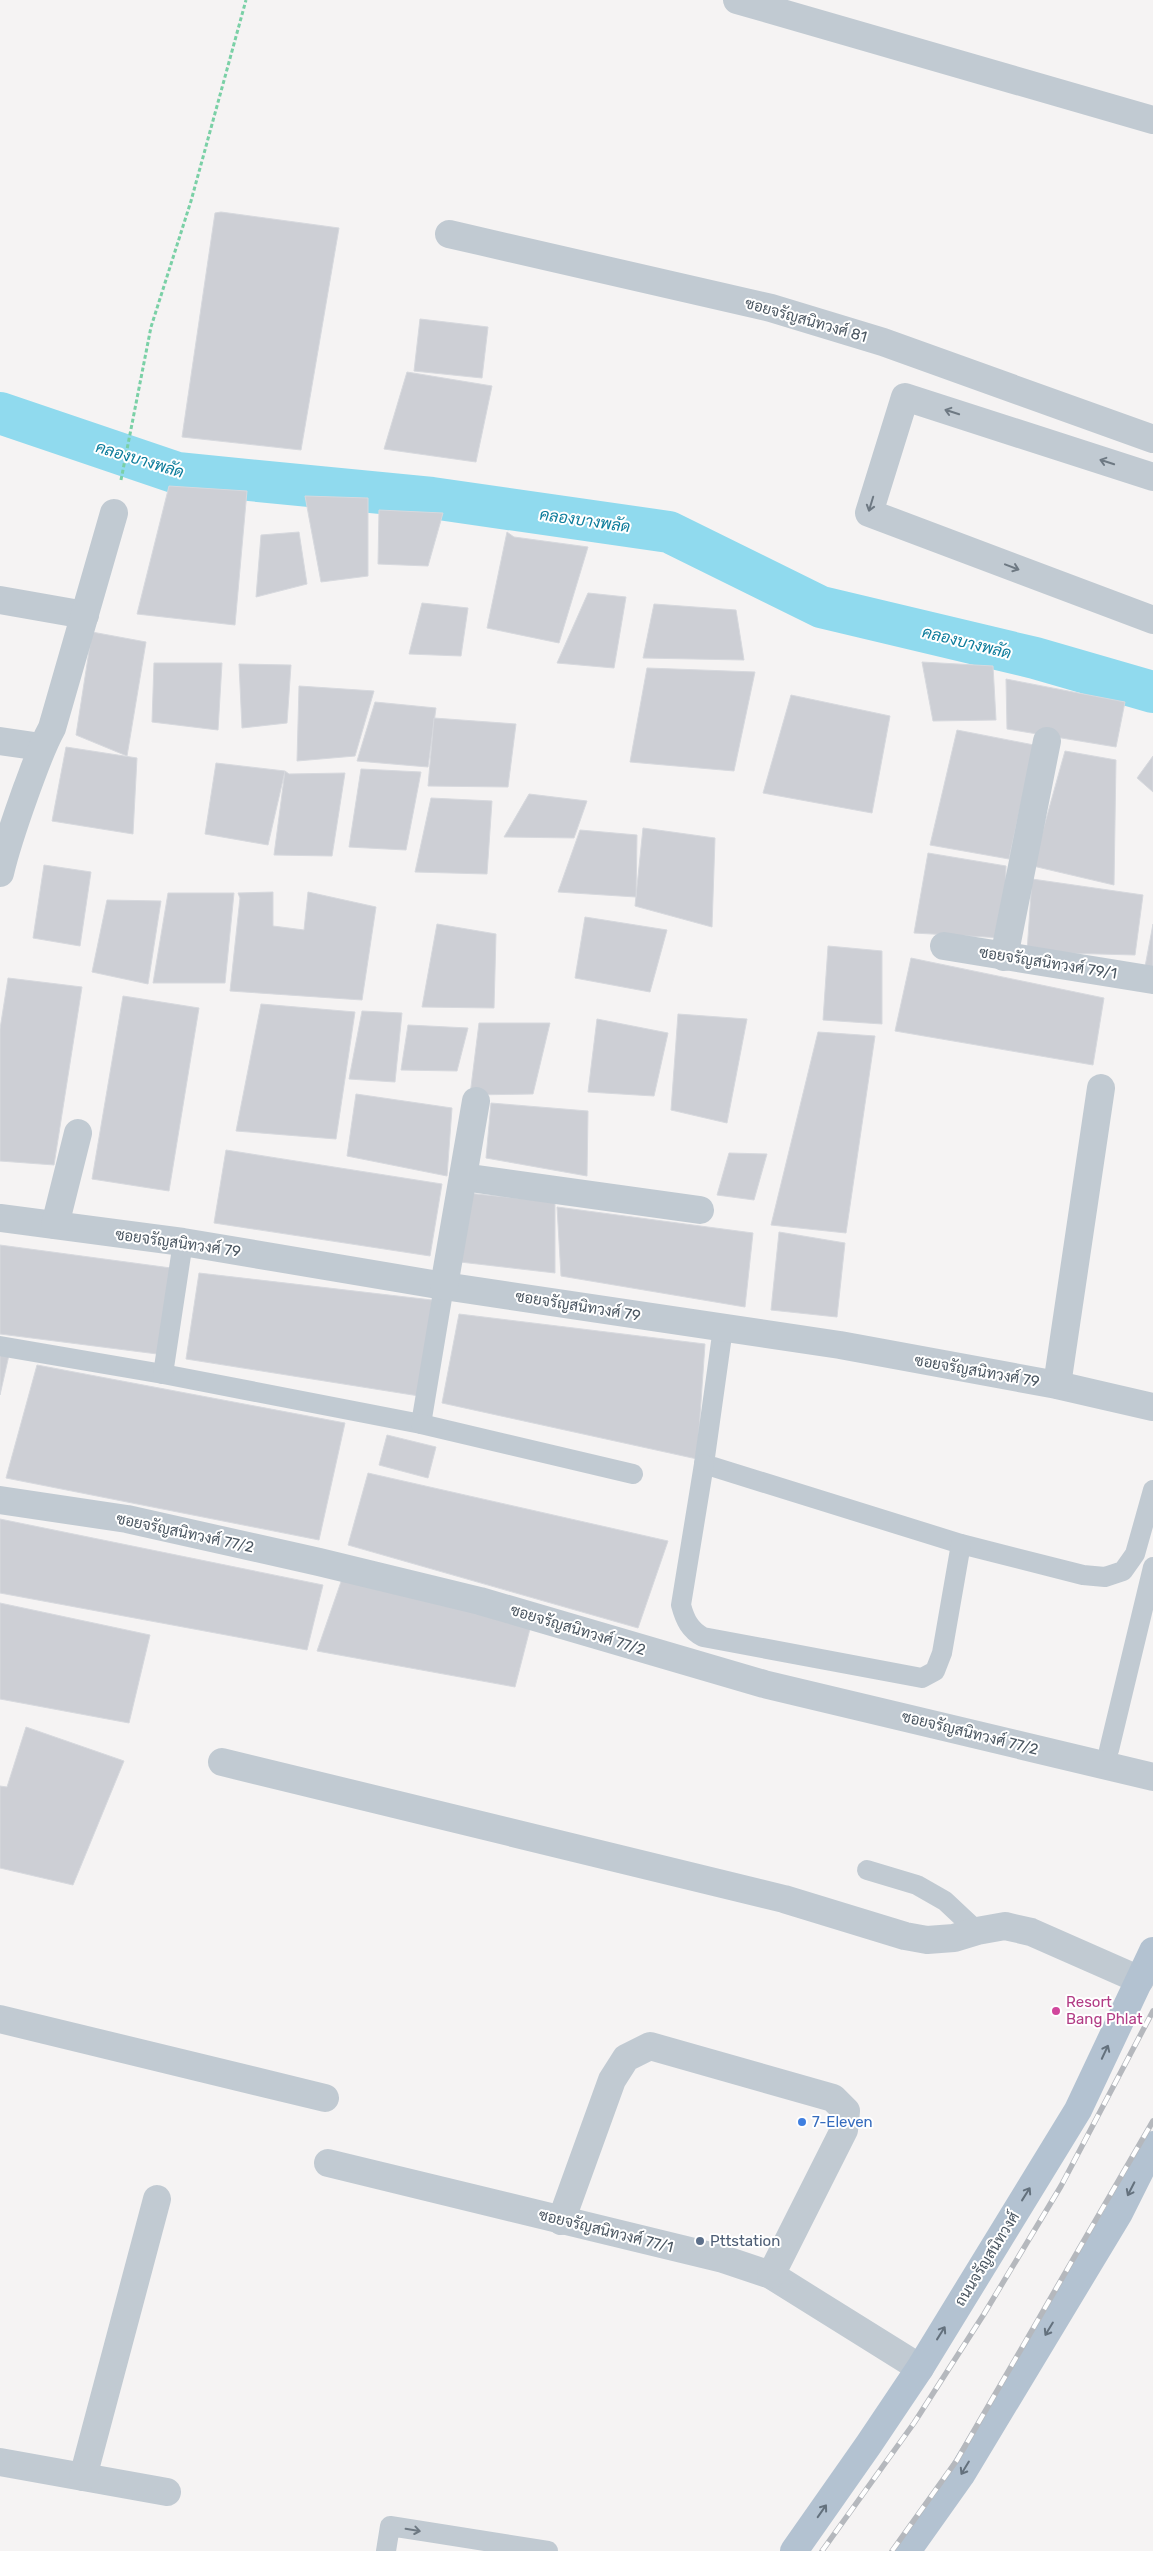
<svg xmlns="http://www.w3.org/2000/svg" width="1153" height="2551" viewBox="0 0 1153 2551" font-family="Rubik,Sarabun,sans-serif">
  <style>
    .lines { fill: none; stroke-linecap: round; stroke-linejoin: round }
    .canal { stroke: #90daee; stroke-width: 42 }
    .building { fill: #cdcfd5; stroke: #d7d9de }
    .path { stroke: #7ad0a6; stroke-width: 3; stroke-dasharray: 4 2.5; stroke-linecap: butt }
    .lane { stroke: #c1cad2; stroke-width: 20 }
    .street { stroke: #c1cad2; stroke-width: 28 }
    .primary { stroke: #b3c2d1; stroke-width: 28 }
    .rail-casing { stroke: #b5b8bd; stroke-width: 5.5 }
    .rail { stroke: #fff; stroke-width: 4; stroke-dasharray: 11; stroke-linecap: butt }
    .oneway { stroke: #6e7983 }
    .oneway2 { stroke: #64717d }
    .hotel-dot { fill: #d1479c; stroke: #fff; stroke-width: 2 }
    .shop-dot { fill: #3f7fe0; stroke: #fff; stroke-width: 2 }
    .service-dot { fill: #5c6f8a; stroke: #fff; stroke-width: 2 }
    .labels { text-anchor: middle; stroke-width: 4; stroke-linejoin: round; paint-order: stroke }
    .street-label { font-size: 15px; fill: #4a5661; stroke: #fff }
    .hotel-label { font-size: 15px; fill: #b23c85; stroke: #fff; text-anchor: start }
    .shop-label { font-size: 15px; fill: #366cbe; stroke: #fff; text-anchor: start }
    .service-label { font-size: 15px; fill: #4e5e75; stroke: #fff; text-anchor: start }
    .water-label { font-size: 16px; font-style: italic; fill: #0c7c9b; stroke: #fff }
  </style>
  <rect width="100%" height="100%" fill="#f5f3f3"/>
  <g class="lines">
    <polyline class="canal" points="0,413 177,473 432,498 669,532 821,607 1035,658 1153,692"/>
  </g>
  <g class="building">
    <polygon points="221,212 339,228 301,450 182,437 215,213"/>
    <polygon points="420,319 488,327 482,378 414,371"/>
    <polygon points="407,372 492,386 476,462 384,449"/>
    <polygon points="169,486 247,491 235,625 137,614"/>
    <polygon points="305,496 368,498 368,576 321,582"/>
    <polygon points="379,510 443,513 428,566 378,564"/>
    <polygon points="299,532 307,584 256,597 261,535"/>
    <polygon points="507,532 514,537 588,547 559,643 487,628"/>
    <polygon points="588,593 626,597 614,668 557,663"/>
    <polygon points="422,603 468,608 461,656 409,654"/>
    <polygon points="654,604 736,610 744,660 643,658"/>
    <polygon points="92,632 146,642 127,756 76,735"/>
    <polygon points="922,662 993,666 996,720 933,721"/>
    <polygon points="154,663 222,663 218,730 152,722"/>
    <polygon points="239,664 291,665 287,723 242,728"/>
    <polygon points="647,668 755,672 734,771 630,762"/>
    <polygon points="1006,679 1125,702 1116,747 1007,729"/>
    <polygon points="299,686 374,691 355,756 297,761"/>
    <polygon points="791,695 890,716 872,813 763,793"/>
    <polygon points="375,702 436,708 428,767 357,761"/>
    <polygon points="434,718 516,724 508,787 428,786"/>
    <polygon points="957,730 1034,745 1009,859 930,845"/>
    <polygon points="66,747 137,758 133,834 52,821"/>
    <polygon points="1065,751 1116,760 1114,885 1033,866"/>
    <polygon points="1153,756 1153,792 1137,778"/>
    <polygon points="216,763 285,771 268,845 205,834"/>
    <polygon points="361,769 421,772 406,850 349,847"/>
    <polygon points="285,771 289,774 345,773 332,856 274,855"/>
    <polygon points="529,794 587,801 574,838 504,837"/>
    <polygon points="431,798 492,801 487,874 415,872"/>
    <polygon points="643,828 715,838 712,927 635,906"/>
    <polygon points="580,830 637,835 636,897 558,892"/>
    <polygon points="928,853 1006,866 1004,938 914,933"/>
    <polygon points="44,865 91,872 80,946 33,938"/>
    <polygon points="1032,879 1143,895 1135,955 1027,952"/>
    <polygon points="273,892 273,926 304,930 308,892 376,907 362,1000 230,991 240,898 238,893"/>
    <polygon points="168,893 234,893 225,983 153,983"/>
    <polygon points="107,900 161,901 148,984 92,972"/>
    <polygon points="585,917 667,930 650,992 575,978"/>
    <polygon points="437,924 496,934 494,1008 422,1007"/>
    <polygon points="1153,924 1153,973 1144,972"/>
    <polygon points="828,946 882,951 882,1024 823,1020"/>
    <polygon points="911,958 1104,998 1093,1065 895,1031"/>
    <polygon points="8,978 82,987 54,1165 0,1161 0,1029"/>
    <polygon points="123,996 199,1008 169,1191 92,1179"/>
    <polygon points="261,1004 355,1012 336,1139 236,1131"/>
    <polygon points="362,1011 402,1013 395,1082 349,1079"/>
    <polygon points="678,1014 747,1019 727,1123 671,1110"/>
    <polygon points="597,1019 668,1033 654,1096 588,1092"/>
    <polygon points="479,1023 550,1023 533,1094 470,1095"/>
    <polygon points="408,1025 468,1028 457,1071 401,1070"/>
    <polygon points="818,1032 875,1036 846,1233 771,1225"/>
    <polygon points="356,1094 452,1108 447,1176 347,1156"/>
    <polygon points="491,1103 588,1111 587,1176 486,1158"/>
    <polygon points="226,1150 442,1184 430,1256 214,1223"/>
    <polygon points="729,1153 767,1154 754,1200 717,1195"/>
    <polygon points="467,1193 555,1202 555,1273 460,1262"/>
    <polygon points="557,1207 753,1233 745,1307 561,1276"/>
    <polygon points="779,1232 845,1243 837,1317 771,1310"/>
    <polygon points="0,1245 171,1268 165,1355 0,1334"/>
    <polygon points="199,1273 432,1300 419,1396 186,1359"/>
    <polygon points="459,1314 705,1344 697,1459 442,1403"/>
    <polygon points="0,1354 9,1355 0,1395"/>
    <polygon points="37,1365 345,1423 319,1540 6,1478"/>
    <polygon points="387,1435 436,1447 428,1478 379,1465"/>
    <polygon points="368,1473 668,1541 638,1628 348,1545"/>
    <polygon points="0,1519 323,1585 307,1650 0,1593"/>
    <polygon points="343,1576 532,1621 515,1687 317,1651"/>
    <polygon points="0,1603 150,1635 129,1723 0,1699"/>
    <polygon points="26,1727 124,1761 73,1885 0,1868 0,1786 7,1787"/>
  </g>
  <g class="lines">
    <polyline class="path" points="121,480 151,327 191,201 246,0"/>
    <g class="lane">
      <polyline points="723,1328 704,1464 961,1544 1083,1575 1105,1577 1123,1571 1135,1554 1153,1490"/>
      <polyline points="0,1346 163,1374 421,1424 444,1286"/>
      <polyline points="163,1374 183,1242"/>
      <polyline points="421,1424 633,1474"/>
      <path d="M704,1464L681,1605C685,1620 690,1630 703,1637L922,1678L935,1671L942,1653L961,1544"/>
      <polyline points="1109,1750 1153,1567"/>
      <polyline points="867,1870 917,1885 945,1901 977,1931"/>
      <polyline points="386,2551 390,2526 548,2551"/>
    </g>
    <g class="street">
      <polyline points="737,0 1153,120"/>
      <polyline points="449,234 771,308 883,342 1153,439"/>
      <polyline points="1153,477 905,397 869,513 1153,620"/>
      <polyline points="0,600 85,615"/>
      <polyline points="0,741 41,747"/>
      <path d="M0,873C7,843 17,816 27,788C35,767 41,748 52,728L114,513"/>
      <polyline points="944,946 1153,980"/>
      <polyline points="1004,957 1047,741"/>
      <polyline points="463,1177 700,1210"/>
      <polyline points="0,1218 183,1242 444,1286 840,1345 1057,1385 1153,1407"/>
      <polyline points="55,1225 78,1133"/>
      <polyline points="444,1286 476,1101"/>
      <polyline points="1057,1385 1101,1088"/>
      <polyline points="0,1500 127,1519 319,1562 480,1601 764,1684 1153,1777"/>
      <polyline points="222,1762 784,1899 905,1936 927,1940 954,1938 977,1931 1005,1926 1031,1932 1140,1980"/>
      <polyline points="0,2019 325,2098"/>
      <polyline points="328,2163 723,2259 771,2275 920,2368"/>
      <polyline points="561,2221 612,2080 626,2058 650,2046 833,2098 846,2111 844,2130 771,2275"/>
      <polyline points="0,2462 167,2492"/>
      <polyline points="83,2477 157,2199"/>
    </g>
    <g class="primary">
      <polyline points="794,2551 869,2444 920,2368 1078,2110 1153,1951"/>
      <polyline points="907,2551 961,2475 1119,2213 1153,2145"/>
    </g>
    <g class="rail-casing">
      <g id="rail">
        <polyline points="822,2551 914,2423 984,2314 1061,2186 1153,2011"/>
        <polyline points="892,2551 957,2460 1153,2121"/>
      </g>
    </g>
    <use href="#rail" class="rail"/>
  </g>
  <defs><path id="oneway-shaft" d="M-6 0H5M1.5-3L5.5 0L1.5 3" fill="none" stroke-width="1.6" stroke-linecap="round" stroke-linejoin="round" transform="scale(1.25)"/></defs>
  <g class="oneway">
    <use href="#oneway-shaft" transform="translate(952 412) rotate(-162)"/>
    <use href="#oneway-shaft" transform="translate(1107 462) rotate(-162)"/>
    <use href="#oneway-shaft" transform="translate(871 504) rotate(107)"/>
    <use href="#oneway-shaft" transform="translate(1012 567) rotate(21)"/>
    <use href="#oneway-shaft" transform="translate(413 2530) rotate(9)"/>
  </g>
  <g class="oneway2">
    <use href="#oneway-shaft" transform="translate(1105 2052) rotate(-65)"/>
    <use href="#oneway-shaft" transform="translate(1131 2189) rotate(117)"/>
    <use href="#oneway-shaft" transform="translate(1026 2194) rotate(-58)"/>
    <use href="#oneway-shaft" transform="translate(1049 2329) rotate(121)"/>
    <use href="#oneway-shaft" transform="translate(941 2333) rotate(-58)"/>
    <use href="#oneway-shaft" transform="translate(965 2468) rotate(121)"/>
    <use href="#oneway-shaft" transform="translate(822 2511) rotate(-55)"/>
  </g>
  <circle class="hotel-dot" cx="1056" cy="2011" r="5"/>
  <circle class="shop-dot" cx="802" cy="2122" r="5"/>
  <circle class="service-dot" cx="700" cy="2241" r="5"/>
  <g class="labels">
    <g class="street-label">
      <text transform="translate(806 320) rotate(16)" y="5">ซอยจรัญสนิทวงศ์ 81</text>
      <text transform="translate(1048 963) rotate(9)" y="5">ซอยจรัญสนิทวงศ์ 79/1</text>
      <text transform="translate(178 1243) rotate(8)" y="5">ซอยจรัญสนิทวงศ์ 79</text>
      <text transform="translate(578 1306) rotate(9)" y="5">ซอยจรัญสนิทวงศ์ 79</text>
      <text transform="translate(977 1371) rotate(10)" y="5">ซอยจรัญสนิทวงศ์ 79</text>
      <text transform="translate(185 1533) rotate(12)" y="5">ซอยจรัญสนิทวงศ์ 77/2</text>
      <text transform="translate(578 1630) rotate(17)" y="5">ซอยจรัญสนิทวงศ์ 77/2</text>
      <text transform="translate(970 1733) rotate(14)" y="5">ซอยจรัญสนิทวงศ์ 77/2</text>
      <text transform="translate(606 2231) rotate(14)" y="5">ซอยจรัญสนิทวงศ์ 77/1</text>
      <text transform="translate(987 2259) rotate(-58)" y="5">ถนนจรัญสนิทวงศ์</text>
    </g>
    <g class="hotel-label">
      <text x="1066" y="2007">Resort<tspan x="1066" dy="17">Bang Phlat</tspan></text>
    </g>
    <g class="shop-label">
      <text x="812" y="2127">7-Eleven</text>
    </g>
    <g class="service-label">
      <text x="710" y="2246">Pttstation</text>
    </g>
    <g class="water-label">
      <text transform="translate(140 459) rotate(17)" y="6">คลองบางพลัด</text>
      <text transform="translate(585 520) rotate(8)" y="6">คลองบางพลัด</text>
      <text transform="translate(967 642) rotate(14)" y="6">คลองบางพลัด</text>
    </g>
  </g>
</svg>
